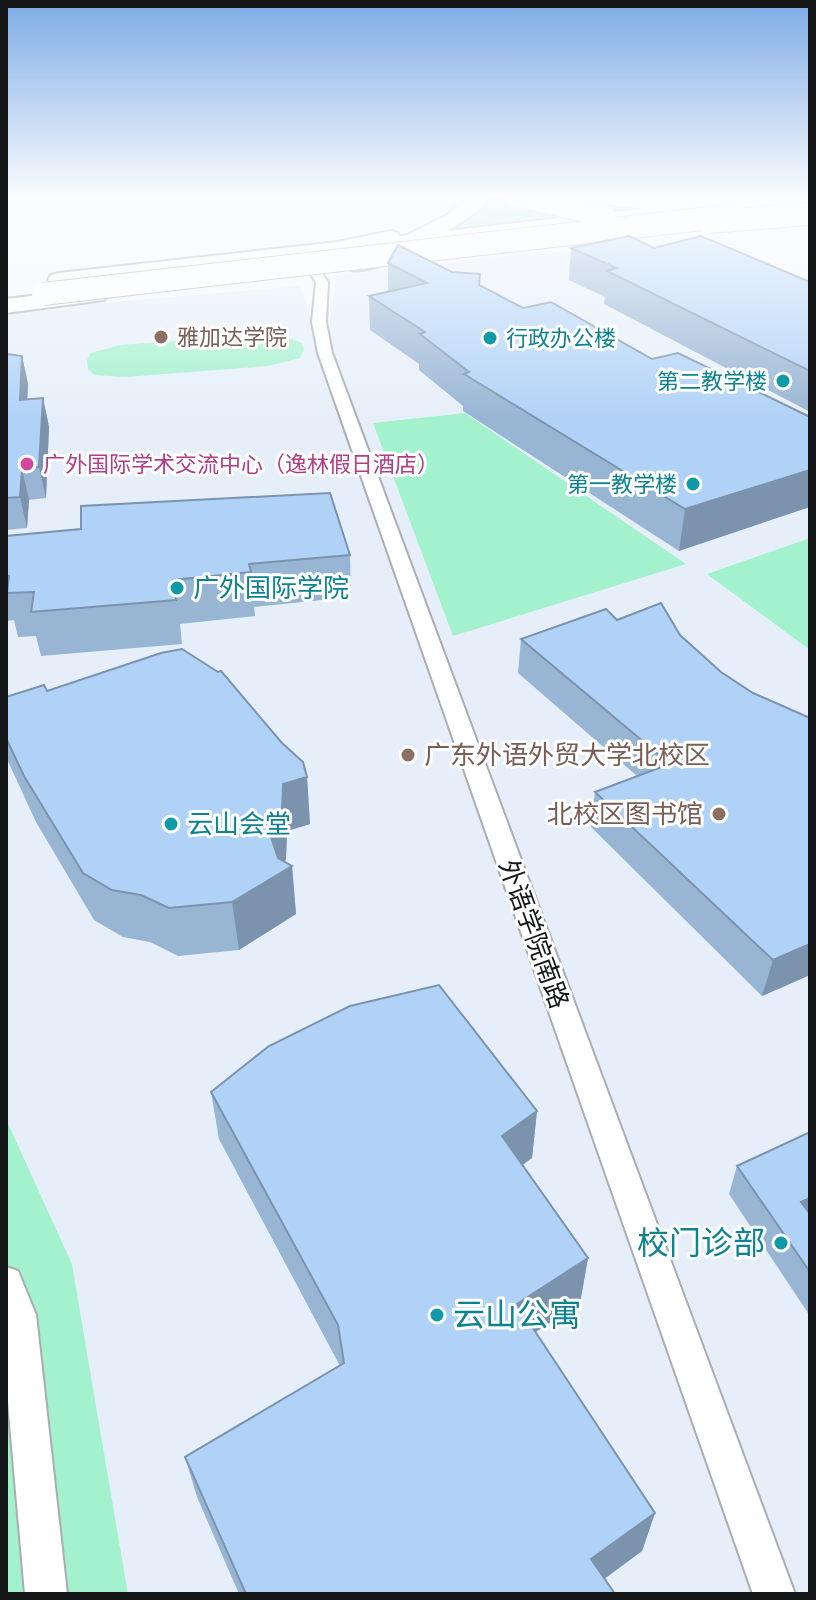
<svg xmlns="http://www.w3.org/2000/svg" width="816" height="1600" viewBox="0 0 816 1600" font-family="Raleway,'Noto Sans SC',sans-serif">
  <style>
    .built { fill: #e6eff9 }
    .green { fill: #a4f1ce }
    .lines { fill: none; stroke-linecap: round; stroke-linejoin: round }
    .street-casing { stroke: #aaaeb1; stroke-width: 4 }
    .secondary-casing { stroke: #aaaeb1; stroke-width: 4 }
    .highway-casing { stroke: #aaaeb1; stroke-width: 4 }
    .street { fill: #fff; fill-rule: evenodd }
    .secondary { fill: #fff; fill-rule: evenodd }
    .highway { fill: #fff; fill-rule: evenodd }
    .highway-bridge-casing { stroke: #aaaeb1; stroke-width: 24; stroke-linecap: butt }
    .highway-bridge { stroke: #fff; stroke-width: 22 }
    .wall { fill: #98b5d4 }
    .shaded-wall { fill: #7c93ad }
    .building { fill: #b1d2f7; stroke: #7c93ad; stroke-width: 2 }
    .education-dot { fill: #8d6e63; stroke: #fff; stroke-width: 3 }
    .culture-dot { fill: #0f9aa8; stroke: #fff; stroke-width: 3 }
    .hotel-dot { fill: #d1479c; stroke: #fff; stroke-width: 3 }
    .labels { text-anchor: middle; stroke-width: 6; stroke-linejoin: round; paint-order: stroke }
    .far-education-label { font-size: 22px; fill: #785e54; stroke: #fff; text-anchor: start }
    .far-culture-label { font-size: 22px; fill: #0d838f; stroke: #fff; text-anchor: end }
    .far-hotel-label { font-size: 22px; fill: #b23c85; stroke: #fff; text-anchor: start }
    .culture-label { font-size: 26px; fill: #0d838f; stroke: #fff; text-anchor: start }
    .education-label { font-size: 26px; fill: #785e54; stroke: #fff; text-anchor: start }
    .street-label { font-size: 26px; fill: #151617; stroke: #fff }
    .near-culture-label { font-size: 32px; fill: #0d838f; stroke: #fff; text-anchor: end }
  </style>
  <rect width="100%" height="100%" fill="#f5f9fd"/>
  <polygon class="built" points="677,249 810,304 810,1594 128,1594 72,1264 6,1119 6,311 300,286 325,361 336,276 532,253"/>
  <g class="green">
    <path d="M498,195C548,195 594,206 643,209L449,230L489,205Z"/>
    <polygon points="275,333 302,343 304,349 300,358 268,366 125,377 95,375 88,369 87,360 91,353 120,345"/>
    <polygon points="465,413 686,564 453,636 373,423"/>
    <polygon points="810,538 810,650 707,574"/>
    <polygon points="6,1119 72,1264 128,1594 6,1594"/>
  </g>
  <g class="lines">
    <g class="street-casing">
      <g id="street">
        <polygon points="302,248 306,249 328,282 326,322 332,353 795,1594 753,1594 318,353 312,322 316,282 296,252"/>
        <polygon points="6,1267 18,1271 36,1315 67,1594 25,1594 6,1379"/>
      </g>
    </g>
    <g class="secondary-casing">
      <polygon id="secondary" points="764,195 810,195 810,199 393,247 385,242 393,237"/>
    </g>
    <g class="highway-casing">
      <g id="highway">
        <path d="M472,195H495C476,218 379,277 351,270L348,265L351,260L364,258L392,243L337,254L59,287L51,285L48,280L51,275L59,273L337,242L391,231L398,233L400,239L447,215Z"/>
        <polygon points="567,195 655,198 744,195 751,197 753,202 810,196 810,208 729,217 722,215 719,211 721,208 655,210 577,201"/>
        <polygon points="96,288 104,290 108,295 104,300 6,313 6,299"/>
      </g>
    </g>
    <use href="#street" class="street"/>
    <use href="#secondary" class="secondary"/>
    <use href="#highway" class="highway"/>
    <g class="highway-bridge-casing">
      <g id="highway-bridge">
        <polyline points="517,195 604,216"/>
        <polyline points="708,222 810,214"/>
        <polyline points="43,294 737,215"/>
      </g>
    </g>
    <use href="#highway-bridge" class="highway-bridge"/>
  </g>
  <g class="wall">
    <polygon points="571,248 654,248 810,282 810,412 604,304 605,297 569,280"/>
    <polygon points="388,263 480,286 523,308 652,359 810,417 679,551 463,411 463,406 419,370 419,364 370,330 369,296 388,292"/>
    <polygon points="22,356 28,384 27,399 43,398 49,427 46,498 29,500 27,528 6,530 6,357"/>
    <polygon points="6,536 350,555 351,597 254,607 255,616 180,624 182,644 41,656 36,636 18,637 14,620 6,621"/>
    <polygon points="617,620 680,635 721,672 753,693 810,718 810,975 762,996 591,827 595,792 637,776 518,673 521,639"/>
    <polygon points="47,691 307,777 310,824 287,831 286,859 285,862 292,866 296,914 239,950 178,956 150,942 123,937 94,920 36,822 6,757 6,697"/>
    <polygon points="211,1092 537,1111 532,1158 522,1165 588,1258 580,1303 535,1332 655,1513 642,1551 605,1578 615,1594 239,1594 197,1497 185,1457 340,1366 219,1139"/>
    <polygon points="810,1132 810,1316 729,1194 737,1166"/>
  </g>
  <g class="shaded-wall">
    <polygon points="22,356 28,384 26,429 20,400"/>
    <polygon points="43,398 49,427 46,498 39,467"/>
    <polygon points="22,469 29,500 27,528 20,497"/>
    <polygon points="810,470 810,507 679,551 685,509"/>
    <polygon points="307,777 310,824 287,831 286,859 275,877 292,866 296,914 239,950 232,902 269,831 283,784"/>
    <polygon points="810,944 810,975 762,996 773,960"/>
    <polygon points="537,1111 532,1158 498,1183 502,1136"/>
    <polygon points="810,1198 810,1220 801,1202"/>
    <polygon points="588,1258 580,1303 511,1348 517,1304"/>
    <polygon points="655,1513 642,1551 584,1594 591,1559"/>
  </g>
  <g class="building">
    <polygon points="629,236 654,248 701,236 810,282 810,371 607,271 617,268 571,248"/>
    <polygon points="398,245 452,272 480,274 479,285 523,308 551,302 652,359 678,353 810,417 810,470 685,509 464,374 469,372 420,334 425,332 369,296 427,283 388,263"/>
    <polygon points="7,354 22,356 20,400 43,398 39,467 22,469 20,497 6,498"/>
    <polygon points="330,493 350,555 249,564 251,572 173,580 176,600 31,612 34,592 7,593 9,576 6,577 6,536 81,529 81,506"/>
    <polygon points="661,603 680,635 721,672 753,693 810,718 810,944 773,960 595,792 670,764 521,639 606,609 617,620"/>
    <polygon points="182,649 218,672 221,671 282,743 303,762 307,777 283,784 282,812 269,831 278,858 292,866 232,902 169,908 141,895 112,890 83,873 24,776 6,738 6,697 44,685 47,691 161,653"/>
    <polygon points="439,985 537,1111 502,1136 588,1258 517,1304 655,1513 591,1559 615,1594 246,1594 185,1457 344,1363 338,1325 211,1092 269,1046 350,1006"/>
    <polygon points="810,1132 810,1198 801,1202 810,1214 810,1272 737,1166"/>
  </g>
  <linearGradient id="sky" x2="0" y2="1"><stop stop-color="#7dabe5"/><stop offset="0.47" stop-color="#fafcfe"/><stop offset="1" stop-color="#fafcfe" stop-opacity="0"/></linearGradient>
  <rect width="816" height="419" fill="url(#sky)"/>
  <g class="education-dot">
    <circle cx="161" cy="337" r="8"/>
    <circle cx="408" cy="755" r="8"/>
    <circle cx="719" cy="814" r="8"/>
  </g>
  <g class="culture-dot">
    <circle cx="490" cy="338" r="8"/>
    <circle cx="783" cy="381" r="8"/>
    <circle cx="693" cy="484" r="8"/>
    <circle cx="177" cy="588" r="8"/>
    <circle cx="171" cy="824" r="8"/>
    <circle cx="781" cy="1243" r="8"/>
    <circle cx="437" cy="1315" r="8"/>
  </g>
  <circle class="hotel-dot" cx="27" cy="464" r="8"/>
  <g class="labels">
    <g class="far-education-label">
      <text x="177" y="345">雅加达学院</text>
    </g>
    <g class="far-culture-label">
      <text x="506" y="346" text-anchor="start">行政办公楼</text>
      <text x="767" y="389">第二教学楼</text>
      <text x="677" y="492">第一教学楼</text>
    </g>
    <g class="far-hotel-label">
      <text x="43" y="472">广外国际学术交流中心（逸林假日酒店）</text>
    </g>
    <g class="culture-label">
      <text x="193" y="597">广外国际学院</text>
      <text x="187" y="833">云山会堂</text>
    </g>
    <g class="education-label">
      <text x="424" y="764">广东外语外贸大学北校区</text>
      <text x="703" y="823" text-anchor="end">北校区图书馆</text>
    </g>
    <g class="street-label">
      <text transform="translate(534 934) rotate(70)" y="9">外语学院南路</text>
    </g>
    <g class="near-culture-label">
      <text x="765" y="1254">校门诊部</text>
      <text x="453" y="1326" text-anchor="start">云山公寓</text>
    </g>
  </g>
  <rect width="816" height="1600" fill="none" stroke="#151617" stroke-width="16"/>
</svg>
